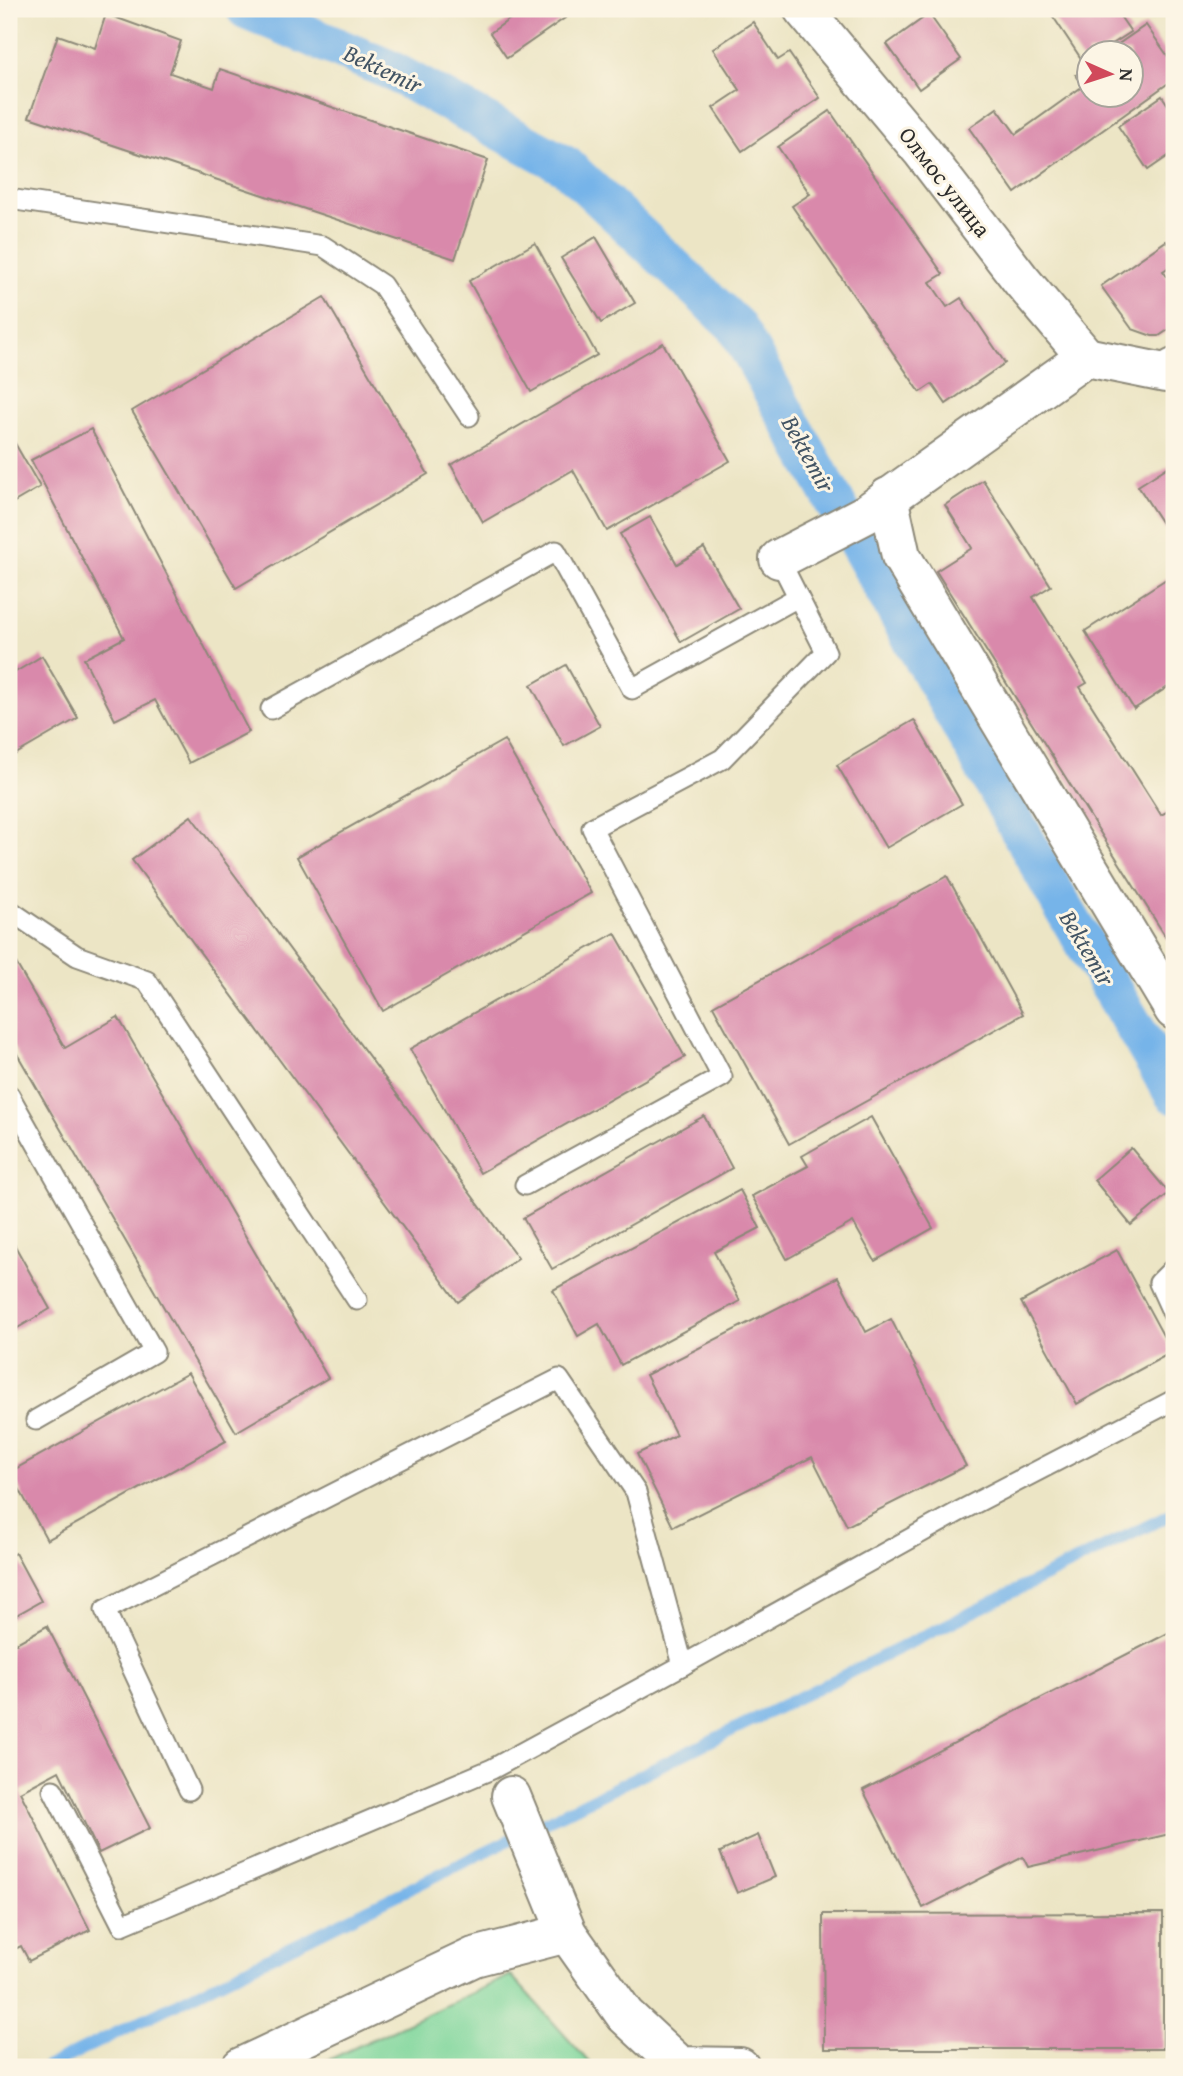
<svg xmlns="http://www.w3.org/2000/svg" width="1183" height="2076" viewBox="0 0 1183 2076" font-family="'Gentium Book Plus',serif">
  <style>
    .green { fill: #7ed69b; stroke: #548063; stroke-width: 2 }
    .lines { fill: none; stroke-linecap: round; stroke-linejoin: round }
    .stream { stroke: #76b4e9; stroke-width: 12 }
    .canal { stroke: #76b4e9; stroke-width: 40 }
    .building { fill: #d989ab }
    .service-casing { stroke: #8c8878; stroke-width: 23 }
    .minor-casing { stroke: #8c8878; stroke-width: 42 }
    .service { stroke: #fff; stroke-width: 19 }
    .minor { stroke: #fff; stroke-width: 38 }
    .labels { text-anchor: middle; stroke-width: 6; stroke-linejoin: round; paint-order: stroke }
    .street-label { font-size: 23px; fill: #2b2b2b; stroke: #fcf5e5 }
    .water-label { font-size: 24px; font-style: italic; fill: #425464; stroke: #fcf5e5 }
  </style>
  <rect width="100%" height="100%" fill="#fcf5e5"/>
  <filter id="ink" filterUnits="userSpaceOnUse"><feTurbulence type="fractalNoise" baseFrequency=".0143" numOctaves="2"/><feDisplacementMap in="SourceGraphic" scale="14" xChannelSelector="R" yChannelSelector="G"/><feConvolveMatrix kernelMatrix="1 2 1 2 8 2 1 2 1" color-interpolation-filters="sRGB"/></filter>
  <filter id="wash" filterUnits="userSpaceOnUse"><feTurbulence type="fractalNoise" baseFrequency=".00686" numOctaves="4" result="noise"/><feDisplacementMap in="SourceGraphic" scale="28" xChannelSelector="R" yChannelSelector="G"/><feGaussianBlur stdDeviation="1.57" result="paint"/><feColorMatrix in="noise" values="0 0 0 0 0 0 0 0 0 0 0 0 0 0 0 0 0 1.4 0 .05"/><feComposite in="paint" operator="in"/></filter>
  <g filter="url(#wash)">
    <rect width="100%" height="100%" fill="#ece5c5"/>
    <polygon class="green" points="511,1975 593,2067 313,2067"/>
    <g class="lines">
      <polyline class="stream" points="47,2067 1174,1513"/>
      <polyline class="canal" points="246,9 390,70 566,166 736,326 1060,902 1174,1094"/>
    </g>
    <g id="blocks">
      <g class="building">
        <polygon points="524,9 578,9 507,58 490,33"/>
        <polygon points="1056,9 1115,9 1131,32 1100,52 1088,52 1088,60 1084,63 1050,12"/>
        <polygon points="106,14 181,41 170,73 214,88 220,69 488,160 455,259 29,117 58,35 95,48"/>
        <polygon points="929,14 961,59 919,89 887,44"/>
        <polygon points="753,22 778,60 789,53 820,98 742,151 713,108 740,90 713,49"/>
        <polygon points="1146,25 1174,65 1174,79 1015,193 969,128 997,108 1016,134 1083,86 1076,75 1088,66 1088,94 1130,94 1130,52 1107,52"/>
        <polygon points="1162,96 1174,114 1174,152 1148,170 1118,126"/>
        <polygon points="830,111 943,274 930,282 947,307 961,298 1005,363 946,404 932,384 920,392 792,206 810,194 778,147"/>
        <polygon points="596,237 635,303 601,323 561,258"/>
        <polygon points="1166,241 1174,253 1174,264 1163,271 1174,286 1174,326 1159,336 1152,336 1132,329 1101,286"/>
        <polygon points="535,243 597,355 531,392 469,281"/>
        <polygon points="324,297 428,474 236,588 132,411"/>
        <polygon points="663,343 730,461 607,531 573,470 483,522 451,465"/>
        <polygon points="91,429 249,732 189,763 155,700 115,720 84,659 124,638 31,460"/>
        <polygon points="9,433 40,487 9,505"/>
        <polygon points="1174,463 1174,542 1138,486"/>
        <polygon points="983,480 1051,586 1033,597 1087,683 1080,687 1161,815 1174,808 1174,950 936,571 972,548 945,505"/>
        <polygon points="650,517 677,564 704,548 739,609 681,642 620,534"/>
        <polygon points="1174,574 1174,683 1134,709 1085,631"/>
        <polygon points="42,656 78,718 9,758 9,676"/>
        <polygon points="566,665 600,726 564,746 531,685"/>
        <polygon points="914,720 962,804 886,848 837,765"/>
        <polygon points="504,740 591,893 383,1011 297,857"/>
        <polygon points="191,816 518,1258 458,1302 132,860"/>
        <polygon points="947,876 1023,1014 789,1144 713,1006"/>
        <polygon points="615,933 685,1057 480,1173 410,1049"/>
        <polygon points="9,951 65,1048 118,1017 328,1378 236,1432 9,1040"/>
        <polygon points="704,1116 732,1168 552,1269 523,1218"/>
        <polygon points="871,1117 933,1228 875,1261 853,1222 787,1259 752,1196 808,1166 802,1156"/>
        <polygon points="1131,1148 1169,1193 1131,1225 1094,1180"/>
        <polygon points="740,1190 760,1228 714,1252 740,1301 621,1365 599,1324 578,1336 553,1290"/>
        <polygon points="9,1235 50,1309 9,1333"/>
        <polygon points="1117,1250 1172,1352 1077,1404 1021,1302"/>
        <polygon points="838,1277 866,1332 891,1319 966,1466 847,1526 812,1457 673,1527 637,1454 676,1435 646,1375"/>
        <polygon points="188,1373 226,1441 47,1540 10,1472"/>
        <polygon points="15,1553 41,1601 9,1619 9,1556"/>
        <polygon points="47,1626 150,1828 99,1853 59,1771 20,1792 90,1930 29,1961 21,1946 9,1952 9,1647"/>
        <polygon points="1174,1630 1174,1833 1028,1867 1023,1857 923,1908 863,1790"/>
        <polygon points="758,1835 775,1877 737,1893 720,1852"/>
        <polygon points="1163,1913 1163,2049 824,2049 823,1914"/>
      </g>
    </g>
  </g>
  <g filter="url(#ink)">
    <use href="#blocks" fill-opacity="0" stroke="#8c8878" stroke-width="2"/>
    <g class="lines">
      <g class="service-casing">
        <g id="service">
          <polyline points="9,199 323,246 382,285 469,416"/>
          <polyline points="271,709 556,551 632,689 798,597"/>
          <polyline points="9,910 77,956 147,981 357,1300"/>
          <polyline points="9,1095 154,1352 36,1420"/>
          <polyline points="525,1185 722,1077 592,828 722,759 826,652 779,559"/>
          <polyline points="1174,1268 1159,1283 1174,1316"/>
          <polyline points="683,1665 960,1511 1174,1400"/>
          <polyline points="53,1790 122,1925 492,1769 683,1665 636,1492 559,1379 105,1610 189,1790"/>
        </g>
      </g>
      <g class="minor-casing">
        <g id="minor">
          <polyline points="803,9 921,150 1021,280 1086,357"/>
          <polyline points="888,497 901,556 1174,1010"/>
          <polyline points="779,559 866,514 1086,357 1165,373 1174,368"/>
          <polyline points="511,1796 567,1933 625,2015 680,2066 740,2067"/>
          <polyline points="241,2067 474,1957 567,1933"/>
        </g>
      </g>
      <use href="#service" class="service"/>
      <use href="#minor" class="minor"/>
    </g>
  </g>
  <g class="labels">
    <g class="street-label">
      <text transform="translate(945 182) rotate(52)" y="8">Олмос улица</text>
    </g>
    <g class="water-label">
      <text transform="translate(383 69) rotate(25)" y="8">Bektemir</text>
      <text transform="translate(808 454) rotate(61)" y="8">Bektemir</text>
      <text transform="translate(1087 948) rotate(59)" y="8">Bektemir</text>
    </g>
  </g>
  <rect width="1183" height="2076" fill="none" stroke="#fcf5e5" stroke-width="35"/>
  <g transform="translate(1110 74) rotate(93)"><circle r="33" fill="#fcf5e5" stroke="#a8a49b" stroke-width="2"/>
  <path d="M0-5L12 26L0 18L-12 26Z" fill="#d1495b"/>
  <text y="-10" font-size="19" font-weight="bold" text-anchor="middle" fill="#2b2b2b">N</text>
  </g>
</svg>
